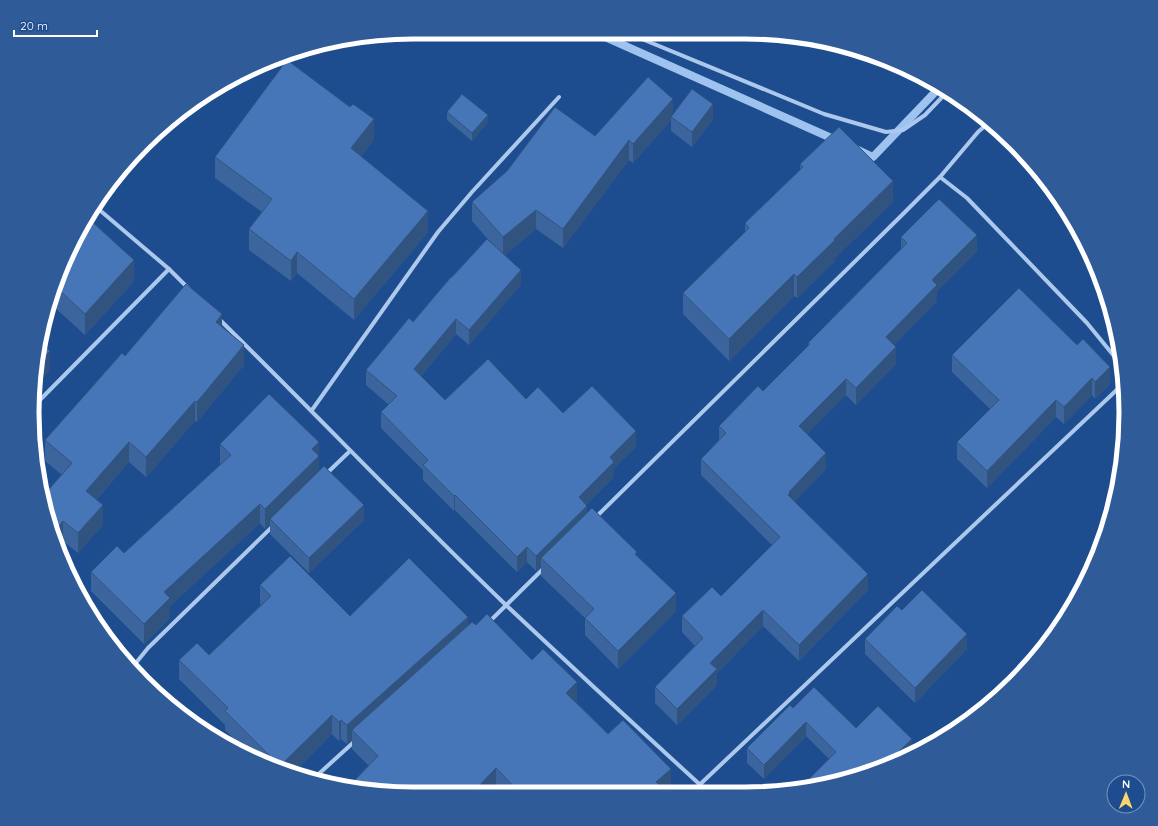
<svg xmlns="http://www.w3.org/2000/svg" width="1158" height="826" viewBox="0 0 1158 826" font-family="Quicksand,sans-serif">
  <style>
    .lines { fill: none; stroke-linecap: round; stroke-linejoin: round }
    .stream { stroke: #9fc3ef; stroke-width: 8 }
    .street { stroke: #acc8ed; stroke-width: 4 }
    .wall { fill: #3c659d }
    .shaded-wall { fill: #315380 }
    .building { fill: #4676b7; stroke: #315380 }
    .rim { fill: none; stroke: #fff; stroke-width: 5 }
  </style>
  <rect width="100%" height="100%" fill="#1d4d8f"/>
  <g class="lines">
    <g class="stream">
      <polyline points="594,32 838,141"/>
      <polyline points="856,149 873,157 940,87"/>
    </g>
    <g class="street">
      <polyline points="625,32 824,114 886,132 903,130 925,115 947,92"/>
      <polyline points="940,177 967,198 1087,323 1123,367"/>
      <polyline points="96,207 169,269 189,289"/>
      <path d="M219,319C316,414 409,512 507,606C573,668 640,730 707,791"/>
      <polyline points="35,405 169,269"/>
      <polyline points="312,410 438,232 472,192 559,97"/>
      <polyline points="325,475 350,451"/>
      <polyline points="596,517 903,214 940,177 978,132 986,125"/>
      <polyline points="489,622 544,568"/>
      <polyline points="131,669 148,648 273,526"/>
      <polyline points="312,780 355,741"/>
      <polyline points="693,791 1123,384"/>
    </g>
  </g>
  <g class="wall">
    <polygon points="447,112 488,122 472,141 447,120"/>
    <polygon points="673,114 713,119 692,147 671,131 671,120 633,163 629,160 563,248 536,229 505,255 521,285 469,345 456,334 421,376 445,400 526,399 563,413 636,447 614,468 614,477 586,505 587,513 637,556 676,611 618,669 585,635 585,618 541,576 541,566 536,571 527,562 517,572 455,510 454,511 423,480 423,470 381,428 381,412 389,405 366,385 366,370 413,322 452,277 492,244 472,221 472,202 595,136"/>
    <polygon points="374,140 361,156 428,232 354,320 297,273 291,281 249,250 249,229 262,212 215,178 215,157"/>
    <polygon points="800,164 893,202 835,258 835,261 797,298 794,296 729,361 683,314 683,293 745,232 745,223 800,170"/>
    <polygon points="901,237 977,251 937,291 937,301 894,345 896,364 856,405 846,395 807,434 826,469 795,501 868,590 799,661 763,626 717,673 717,685 677,725 655,703 655,687 695,646 682,632 682,616 721,596 772,545 701,475 701,459 719,441 719,426 763,391 808,346 808,343 901,249"/>
    <polygon points="71,245 134,281 85,335 53,306"/>
    <polygon points="1019,288 1110,384 1095,399 1092,395 1064,424 1056,417 987,488 957,459 957,442 990,409 952,372 952,355"/>
    <polygon points="222,327 244,365 197,422 195,421 146,477 129,462 97,499 103,525 78,553 63,541 58,547 44,495 62,475 45,461 45,440 125,356"/>
    <polygon points="319,442 319,471 364,520 309,573 270,534 270,524 265,529 260,523 170,606 170,618 144,644 91,591 91,572 124,553 220,465 220,444"/>
    <polygon points="260,585 350,616 468,626 476,625 532,660 577,701 576,702 608,734 671,788 667,791 501,792 496,787 491,793 388,793 369,766 352,749 352,740 347,744 341,739 339,741 332,734 293,773 253,758 225,730 225,725 179,679 179,660 209,655 261,605 260,604"/>
    <polygon points="902,610 967,649 915,703 865,654 865,639"/>
    <polygon points="793,708 856,728 912,753 908,756 802,789 802,786 829,759 806,736 764,779 747,763 747,748"/>
  </g>
  <g class="shaded-wall">
    <polygon points="673,99 673,118 671,117 671,120 633,163 633,144"/>
    <polygon points="713,104 713,119 692,147 692,132"/>
    <polygon points="488,115 488,122 472,141 472,133"/>
    <polygon points="374,119 374,140 351,169 351,148"/>
    <polygon points="629,140 629,160 563,248 563,229"/>
    <polygon points="893,181 893,202 835,258 835,261 797,298 797,277 834,239"/>
    <polygon points="536,210 536,229 503,257 503,237"/>
    <polygon points="428,211 428,232 354,320 354,299"/>
    <polygon points="977,235 977,251 937,291 937,301 886,353 886,337 932,280"/>
    <polygon points="297,252 297,273 291,281 291,261"/>
    <polygon points="134,260 134,281 85,335 85,314"/>
    <polygon points="521,270 521,285 469,345 469,330"/>
    <polygon points="794,274 794,296 729,361 729,339"/>
    <polygon points="222,314 222,334 216,322"/>
    <polygon points="456,319 456,334 414,384 414,369"/>
    <polygon points="244,345 244,365 197,422 197,402"/>
    <polygon points="896,347 896,364 856,405 856,388"/>
    <polygon points="50,351 50,370 35,387 35,367"/>
    <polygon points="1110,367 1110,384 1095,399 1095,382"/>
    <polygon points="1092,378 1092,395 1064,424 1064,407"/>
    <polygon points="846,379 846,395 799,442 799,426"/>
    <polygon points="1056,400 1056,417 987,488 987,471"/>
    <polygon points="195,401 195,421 146,477 146,457"/>
    <polygon points="636,431 636,447 614,468 614,477 579,512 579,497 610,457"/>
    <polygon points="129,442 129,462 86,511 86,491"/>
    <polygon points="319,442 319,476 270,519 270,524 265,529 265,509 312,449"/>
    <polygon points="826,453 826,469 790,506 788,511 789,492"/>
    <polygon points="455,495 455,510 454,511 454,496"/>
    <polygon points="260,504 260,523 170,606 170,618 144,644 144,624 164,592"/>
    <polygon points="103,505 103,525 78,553 78,533"/>
    <polygon points="364,505 364,520 309,573 309,558"/>
    <polygon points="587,506 587,521 541,558 541,566 536,571 536,556"/>
    <polygon points="63,521 63,541 58,547 54,532"/>
    <polygon points="527,547 527,562 517,572 517,557"/>
    <polygon points="868,574 868,590 799,661 799,645"/>
    <polygon points="676,593 676,611 618,669 618,651"/>
    <polygon points="763,610 763,626 717,673 717,685 677,725 677,709 710,663"/>
    <polygon points="468,617 468,636 352,730 352,740 347,744 347,725"/>
    <polygon points="967,634 967,649 915,703 915,688"/>
    <polygon points="577,682 577,701 566,712 566,693"/>
    <polygon points="332,715 332,734 293,773 280,768 280,766"/>
    <polygon points="341,720 341,739 339,741 339,722"/>
    <polygon points="806,722 806,736 764,779 764,765"/>
    <polygon points="912,739 912,753 908,756 888,762"/>
    <polygon points="496,768 496,787 491,793 472,793"/>
    <polygon points="671,769 671,788 667,791 656,792 656,782"/>
  </g>
  <g class="building">
    <polygon points="287,60 350,107 353,104 374,119 351,148 428,211 354,299 297,252 291,261 249,229 272,199 215,157"/>
    <polygon points="648,77 673,99 633,144 629,140 563,229 536,210 503,237 472,202 507,171 555,107 595,136"/>
    <polygon points="692,89 713,104 692,132 671,117"/>
    <polygon points="462,94 488,115 472,133 447,112"/>
    <polygon points="839,127 893,181 834,239 835,240 797,277 794,274 729,339 683,293 749,228 745,223 803,167 800,164"/>
    <polygon points="939,199 977,235 932,280 937,285 886,337 896,347 856,388 846,379 799,426 826,453 789,492 790,493 788,495 868,574 799,645 763,610 710,663 717,669 677,709 655,687 703,638 682,616 712,587 721,596 780,537 701,459 726,433 719,426 758,386 763,391 810,344 808,343 907,243 901,237"/>
    <polygon points="89,219 134,260 85,314 58,289 71,245"/>
    <polygon points="487,239 521,270 469,330 456,319 414,369 445,400 488,359 526,399 538,387 563,413 592,386 636,431 610,457 614,462 579,497 587,506 536,556 527,547 517,557 455,495 454,496 423,465 428,460 381,412 397,396 366,370 409,318 413,322 451,277 452,277"/>
    <polygon points="186,284 222,314 216,322 244,345 197,402 195,401 146,457 129,442 86,491 103,505 78,533 63,521 54,532 44,495 72,463 45,440 122,353 125,356"/>
    <polygon points="1019,288 1077,345 1083,339 1110,367 1095,382 1092,378 1064,407 1056,400 987,471 957,442 999,400 952,355"/>
    <polygon points="41,343 50,351 35,367 35,363"/>
    <polygon points="269,394 319,442 312,449 319,456 265,509 260,504 164,592 170,598 144,624 91,572 117,546 124,553 231,455 220,444"/>
    <polygon points="324,466 364,505 309,558 270,519"/>
    <polygon points="592,508 637,552 635,554 676,593 618,651 585,618 594,609 541,558"/>
    <polygon points="290,556 350,616 409,558 468,617 347,725 341,720 339,722 332,715 280,766 225,711 228,708 179,660 197,643 209,655 271,596 260,585"/>
    <polygon points="922,590 967,634 915,688 865,639 897,606 902,610"/>
    <polygon points="487,614 532,660 543,649 577,682 566,693 608,734 623,720 671,769 656,782 666,792 519,792 496,768 472,793 388,793 348,787 378,756 352,730 472,622 476,625"/>
    <polygon points="814,687 856,728 878,706 912,739 888,762 804,788 802,786 836,752 806,722 764,765 747,748 790,705 793,708"/>
    <polygon points="153,689 154,689 192,722 181,715"/>
  </g>
  <path d="M0 0H1158V826H0ZM413 39H745A374 374 0 0 1 1119 413V413A374 374 0 0 1 745 787H413A374 374 0 0 1 39 413V413A374 374 0 0 1 413 39Z" fill="#2f5b98" fill-rule="evenodd"/>
  <path class="rim" d="M413 39H745A374 374 0 0 1 1119 413V413A374 374 0 0 1 745 787H413A374 374 0 0 1 39 413V413A374 374 0 0 1 413 39Z"/>
  <g transform="translate(1126 794) rotate(1)"><circle r="19" fill="#1d4d8f" stroke="#7794bc"/>
  <path d="M0-3L7 15L0 10L-7 15Z" fill="#fdd56b"/>
  <text y="-6" font-size="11" font-weight="bold" text-anchor="middle" fill="#ffffff">N</text>
  </g>
  <path d="M14 30v6h83v-6" fill="none" stroke="#ffffff" stroke-width="2"/>
  <text x="20" y="30" font-size="12" fill="#ffffff" stroke="#1d4d8f" stroke-width="3" paint-order="stroke">20 m</text>
</svg>
